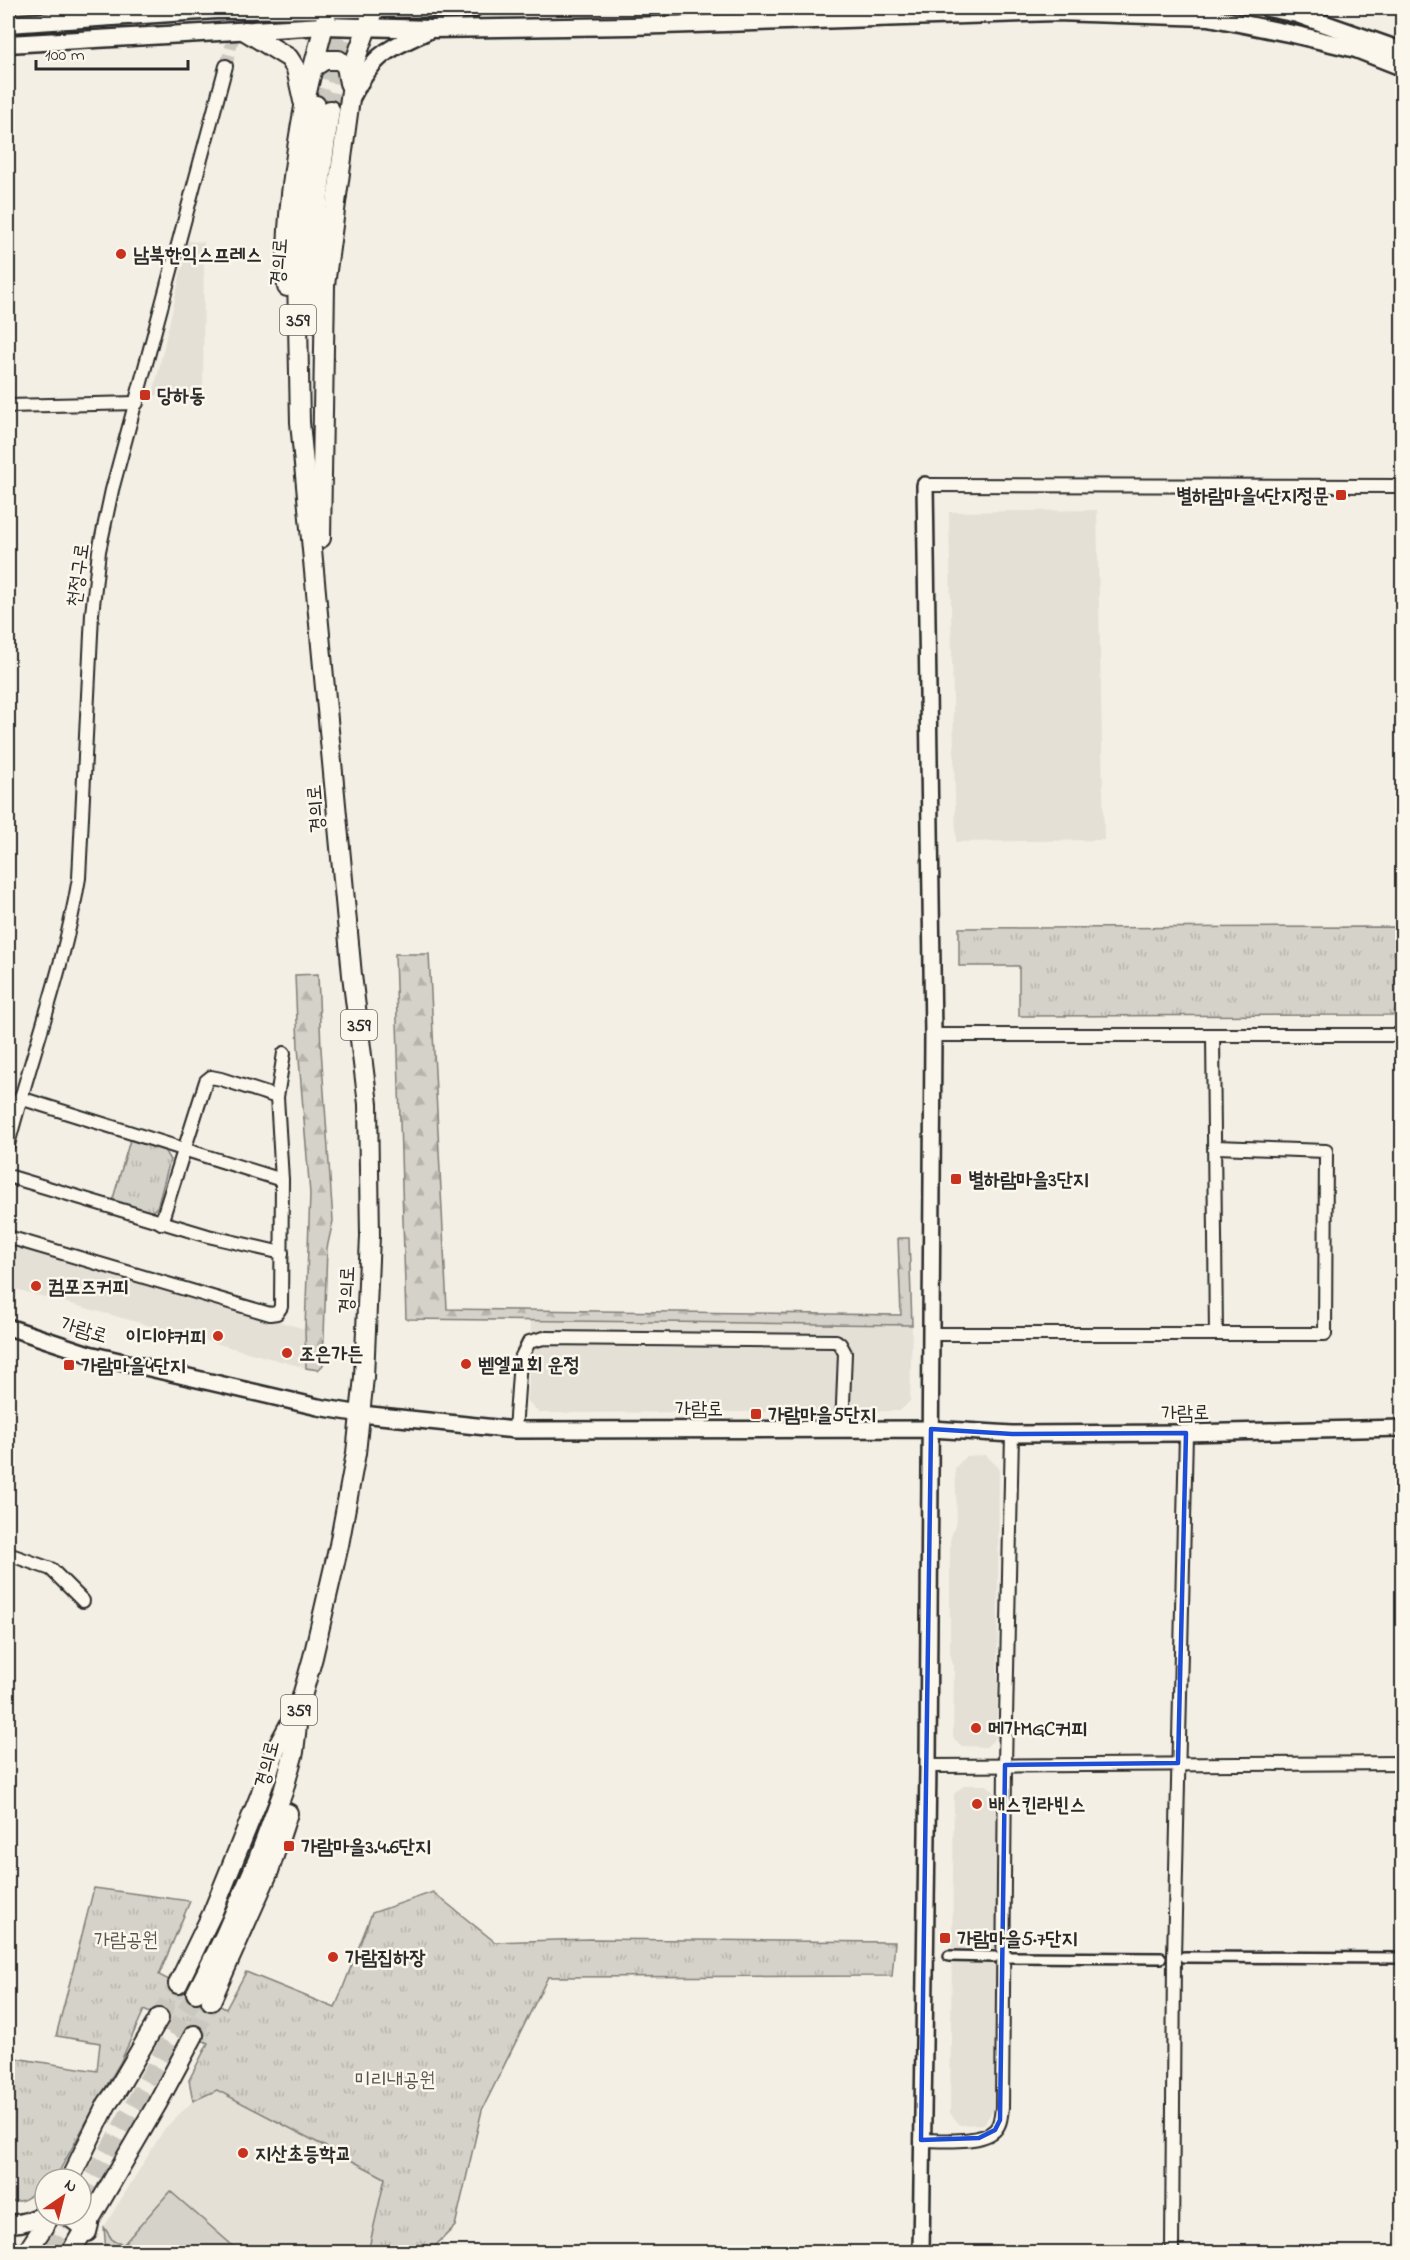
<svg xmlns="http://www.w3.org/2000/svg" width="1410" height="2260" viewBox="0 0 1410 2260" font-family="'Indie Flower','Poor Story',sans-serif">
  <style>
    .built { fill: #e4e0d6 }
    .grass { fill: #d5d2c9; stroke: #807e7a; stroke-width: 1.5 }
    .forest { fill: url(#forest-firs); stroke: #807e7a; stroke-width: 1.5 }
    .park { fill: url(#park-tufts); stroke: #807e7a; stroke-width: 1.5 }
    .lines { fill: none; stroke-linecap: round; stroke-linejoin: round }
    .minor-tunnel { stroke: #cbc8bf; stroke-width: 12; stroke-dasharray: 12 6; stroke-linecap: butt }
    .primary-tunnel { stroke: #cbc8bf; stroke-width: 18; stroke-dasharray: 18 9; stroke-linecap: butt }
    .pedestrian-casing { stroke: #2b2b2b; stroke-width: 14 }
    .minor-casing { stroke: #2b2b2b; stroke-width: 16 }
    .tertiary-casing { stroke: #2b2b2b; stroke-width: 20 }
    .secondary-casing { stroke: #2b2b2b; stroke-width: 21 }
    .primary-casing { stroke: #2b2b2b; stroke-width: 22 }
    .pedestrian { stroke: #fbf7ec; stroke-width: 9 }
    .minor { stroke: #fbf7ec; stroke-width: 12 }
    .tertiary { stroke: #fbf7ec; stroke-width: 15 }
    .secondary { stroke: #fbf7ec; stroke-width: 16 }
    .primary { stroke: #fbf7ec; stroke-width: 18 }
    .marked { fill: none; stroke: #1d4ed8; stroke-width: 4.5; stroke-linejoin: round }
    .poi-dot { fill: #c8321e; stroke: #fbf7ec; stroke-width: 2 }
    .labels { text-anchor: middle; stroke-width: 5; stroke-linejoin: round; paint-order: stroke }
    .shield { fill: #fbf7ec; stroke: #696865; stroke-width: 1.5 }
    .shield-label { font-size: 18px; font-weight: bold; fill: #2b2b2b }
    .poi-label { font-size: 20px; font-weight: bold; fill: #2b2b2b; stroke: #fbf7ec; text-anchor: start }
    .street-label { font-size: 20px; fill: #2b2b2b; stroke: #fbf7ec }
    .park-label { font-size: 20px; fill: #565552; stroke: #fbf7ec }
  </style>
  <defs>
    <pattern id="forest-firs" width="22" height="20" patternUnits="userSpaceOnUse" patternTransform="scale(1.5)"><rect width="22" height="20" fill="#d5d2c9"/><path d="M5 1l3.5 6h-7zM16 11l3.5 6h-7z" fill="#b7b4ad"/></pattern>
    <pattern id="park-tufts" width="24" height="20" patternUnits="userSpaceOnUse" patternTransform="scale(1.5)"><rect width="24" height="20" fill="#d5d2c9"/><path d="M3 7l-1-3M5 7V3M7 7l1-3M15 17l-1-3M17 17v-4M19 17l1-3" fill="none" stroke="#b7b4ad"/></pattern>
  </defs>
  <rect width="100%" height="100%" fill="#f3efe4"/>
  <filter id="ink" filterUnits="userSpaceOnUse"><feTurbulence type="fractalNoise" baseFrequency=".0167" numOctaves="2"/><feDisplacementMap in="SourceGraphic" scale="12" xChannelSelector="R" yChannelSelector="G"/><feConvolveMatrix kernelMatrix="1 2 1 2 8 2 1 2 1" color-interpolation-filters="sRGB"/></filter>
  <g filter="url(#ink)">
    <g class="built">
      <polygon points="188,241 204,242 203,397 153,395"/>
      <polygon points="1097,510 1104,840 956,842 949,512"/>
      <polygon points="8,1244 305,1329 306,1368 8,1287"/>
      <polygon points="531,1321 912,1325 910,1401 900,1411 539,1413 528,1401"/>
      <polygon points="986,1455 999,1468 997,1737 986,1747 962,1746 953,1738 954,1670 950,1653 950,1540 957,1520 955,1468 966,1456"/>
      <polygon points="965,1785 987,1785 999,1798 995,2107 984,2124 960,2125 950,2113 954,1794"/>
      <polygon points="217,2090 385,2178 368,2252 131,2252 119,2242 113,2241 104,2227 165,2128 193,2101"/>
    </g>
    <polygon class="grass" points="170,2191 240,2252 131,2252 123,2245"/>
    <g class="forest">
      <polygon points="395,954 429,954 447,1309 901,1315 898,1238 909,1238 912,1325 406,1319"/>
      <polygon points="318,974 321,1049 333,1221 327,1248 323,1365 318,1370 306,1368 305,1329 310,1194 298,1047 295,975"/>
    </g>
    <g class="park">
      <polygon points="1402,927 1402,1015 1019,1016 1019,966 959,966 959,928"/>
      <polygon points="130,1140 164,1150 170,1160 157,1208 149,1213 112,1202"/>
      <path d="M94,1888L190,1901L159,1975L226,2009L246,1972L335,2008L372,1913L433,1892L495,1942L589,1939L895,1942L892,1976L548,1977L482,2110L455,2226L429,2252H368L385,2178L217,2090L193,2101L189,2080L208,2043L144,2010L120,2063L101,2095L55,2179H45V2192L37,2188C29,2199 21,2203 8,2201V2057L97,2071L100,2043L56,2036Z"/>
      <polygon points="104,2227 113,2241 119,2242 131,2252 106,2252"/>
    </g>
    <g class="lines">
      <polyline class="minor-tunnel" points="226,66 241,8"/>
      <g class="primary-tunnel">
        <polyline points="316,105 343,12"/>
        <polyline points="330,110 339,69 359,8"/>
        <polyline points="159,2018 178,1984"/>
        <polyline points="194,2035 211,2001"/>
        <polyline points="81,2200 196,1993"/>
        <polyline points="51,2252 72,2215"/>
      </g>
      <g class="pedestrian-casing">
        <g id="pedestrian">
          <polyline points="949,1956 994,1957"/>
          <polyline points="1009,1957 1161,1958"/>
          <polyline points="1184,1957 1402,1958"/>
        </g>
      </g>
      <g class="minor-casing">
        <g id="minor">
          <polyline points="8,406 137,403"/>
          <polyline points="925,485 1402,486"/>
          <polyline points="933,1035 1402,1035"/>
          <polyline points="1213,1035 1216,1334"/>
          <polyline points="20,1098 282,1180"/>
          <path d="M8,1145C31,1056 64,969 79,878L92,614L99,551L112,490L226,66"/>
          <polyline points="8,1176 208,1236 282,1253"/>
          <polyline points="161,1223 206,1081 211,1077 221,1079 277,1097"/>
          <polyline points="8,1237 270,1314 277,1313 281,1307 282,1180 277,1097 284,1053"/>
          <polyline points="931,1334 1325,1334 1326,1151 1216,1147"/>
          <polyline points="515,1430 520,1360 529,1342 544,1338 836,1341 840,1344 845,1353 842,1429"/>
          <polyline points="8,1554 51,1569 83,1601"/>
          <polyline points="928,1766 1402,1763"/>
          <path d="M921,2140C941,2140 981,2144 995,2130C1001,2124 1001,2115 1002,2107L1005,1765L1012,1434"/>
          <polyline points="1172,2252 1174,1957 1186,1433"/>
        </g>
      </g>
      <g class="tertiary-casing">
        <g id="tertiary">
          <polyline points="8,1327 89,1354 318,1407 361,1414 515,1430 931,1429 1012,1434 1186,1433 1402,1428"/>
          <polyline points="921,2252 928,1766 933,1035 925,485"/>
        </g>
      </g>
      <g class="secondary-casing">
        <g id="secondary">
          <polyline points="1268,8 1297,14 1402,51"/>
          <polyline points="8,24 216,10 474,8"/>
          <polyline points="8,44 324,26 431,29 631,26 1056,12 1209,17 1293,34 1356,49 1402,67"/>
          <path d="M352,96C375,53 385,51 427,31"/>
          <path d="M8,2223C21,2225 33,2220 45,2214"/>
          <polyline points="8,2248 13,2252"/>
        </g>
      </g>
      <g class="primary-casing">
        <g id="primary">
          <polyline points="453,8 454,8"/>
          <polyline points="245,31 289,58 296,69 303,101"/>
          <polyline points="314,67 325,60 339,60 346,66 349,83"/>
          <path d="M287,287C285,227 293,166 304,107C310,74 321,41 328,8"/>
          <path d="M313,320C311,250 320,180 330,110"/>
          <polyline points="321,538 325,285 355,61 374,8"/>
          <polyline points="178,1984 212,1914 259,1798 276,1749 294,1716"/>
          <polyline points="196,1993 224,1937 258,1859 283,1792 294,1752 299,1707 313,1657 339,1545 356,1453 364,1377 370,1236 368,1104 352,975 300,422 297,274 316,105"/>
          <polyline points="211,2001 269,1871 288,1813"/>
          <polyline points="70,2179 107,2104 117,2090 159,2018"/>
          <polyline points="67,2215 79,2224 89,2224 87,2232"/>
          <polyline points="27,2252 51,2215"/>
          <polyline points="71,2252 157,2104 194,2035"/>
        </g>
      </g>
      <use href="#pedestrian" class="pedestrian"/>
      <use href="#minor" class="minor"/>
      <use href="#tertiary" class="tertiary"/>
      <use href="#secondary" class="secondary"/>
      <use href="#primary" class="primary"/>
    </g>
  </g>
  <path class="marked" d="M931,1429L1012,1434L1186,1433L1178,1763L1005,1765L1000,2120L995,2130L979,2138L921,2140Z"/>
  <g class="poi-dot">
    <circle cx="121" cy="254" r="6"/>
    <rect x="139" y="389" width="12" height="12" rx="3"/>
    <rect x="1335" y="489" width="12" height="12" rx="3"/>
    <rect x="950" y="1173" width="12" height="12" rx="3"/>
    <circle cx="36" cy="1286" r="6"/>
    <circle cx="218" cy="1336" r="6"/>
    <circle cx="287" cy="1353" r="6"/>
    <circle cx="466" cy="1364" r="6"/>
    <rect x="63" y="1359" width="12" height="12" rx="3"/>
    <rect x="750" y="1408" width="12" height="12" rx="3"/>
    <circle cx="976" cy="1728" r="6"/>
    <circle cx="977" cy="1804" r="6"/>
    <rect x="283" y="1840" width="12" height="12" rx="3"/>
    <rect x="939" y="1932" width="12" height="12" rx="3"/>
    <circle cx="333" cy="1957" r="6"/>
    <circle cx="243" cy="2153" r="6"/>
  </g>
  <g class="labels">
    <g class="shield">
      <rect x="280" y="305" width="36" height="30" rx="4.5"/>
      <rect x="341" y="1010" width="36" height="30" rx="4.5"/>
      <rect x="281" y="1695" width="36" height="30" rx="4.5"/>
    </g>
    <g class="shield-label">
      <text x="298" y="326">359</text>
      <text x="359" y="1031">359</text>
      <text x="299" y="1716">359</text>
    </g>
    <g class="poi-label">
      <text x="133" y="261">남북한익스프레스</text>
      <text x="157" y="402">당하동</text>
      <text x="1329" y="502" text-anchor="end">별하람마을4단지정문</text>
      <text x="968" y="1186">별하람마을3단지</text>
      <text x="48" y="1293">컴포즈커피</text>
      <text x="206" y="1343" text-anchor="end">이디야커피</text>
      <text x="299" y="1360">조은가든</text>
      <text x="478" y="1371">벧엘교회 운정</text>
      <text x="81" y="1372">가람마을4단지</text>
      <text x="768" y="1421">가람마을5단지</text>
      <text x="988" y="1735">메가MGC커피</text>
      <text x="989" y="1811">배스킨라빈스</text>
      <text x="301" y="1853">가람마을3.4.6단지</text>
      <text x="957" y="1945">가람마을5·7단지</text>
      <text x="345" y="1964">가람집하장</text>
      <text x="255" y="2160">지산초등학교</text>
    </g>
    <g class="street-label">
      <text transform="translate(278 262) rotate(-86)" y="7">경의로</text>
      <text transform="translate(77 575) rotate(-82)" y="7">천정구로</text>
      <text transform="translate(315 809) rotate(-95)" y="7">경의로</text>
      <text transform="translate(346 1290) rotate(-88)" y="7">경의로</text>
      <text transform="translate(84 1329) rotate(17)" y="7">가람로</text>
      <text x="699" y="1415">가람로</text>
      <text transform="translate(1185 1412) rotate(-1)" y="7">가람로</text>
      <text transform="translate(266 1764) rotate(-76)" y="7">경의로</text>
    </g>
    <g class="park-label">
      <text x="126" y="1946">가람공원</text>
      <text x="395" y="2086">미리내공원</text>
    </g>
  </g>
  <rect width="1410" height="2260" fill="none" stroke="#fbf7ec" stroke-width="30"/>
  <rect x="15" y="15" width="1380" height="2230" fill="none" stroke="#2b2b2b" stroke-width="2" filter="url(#ink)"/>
  <g transform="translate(63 2197) rotate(35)"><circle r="28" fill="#fbf7ec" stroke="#a8a59f" stroke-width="1.5"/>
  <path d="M0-4.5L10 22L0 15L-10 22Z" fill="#c8321e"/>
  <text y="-9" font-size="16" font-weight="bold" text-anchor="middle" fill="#2b2b2b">N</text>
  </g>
  <path d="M36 60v9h152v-9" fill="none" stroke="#2b2b2b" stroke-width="3"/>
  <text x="45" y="60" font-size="18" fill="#2b2b2b" stroke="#fbf7ec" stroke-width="4.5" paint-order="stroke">100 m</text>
</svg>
